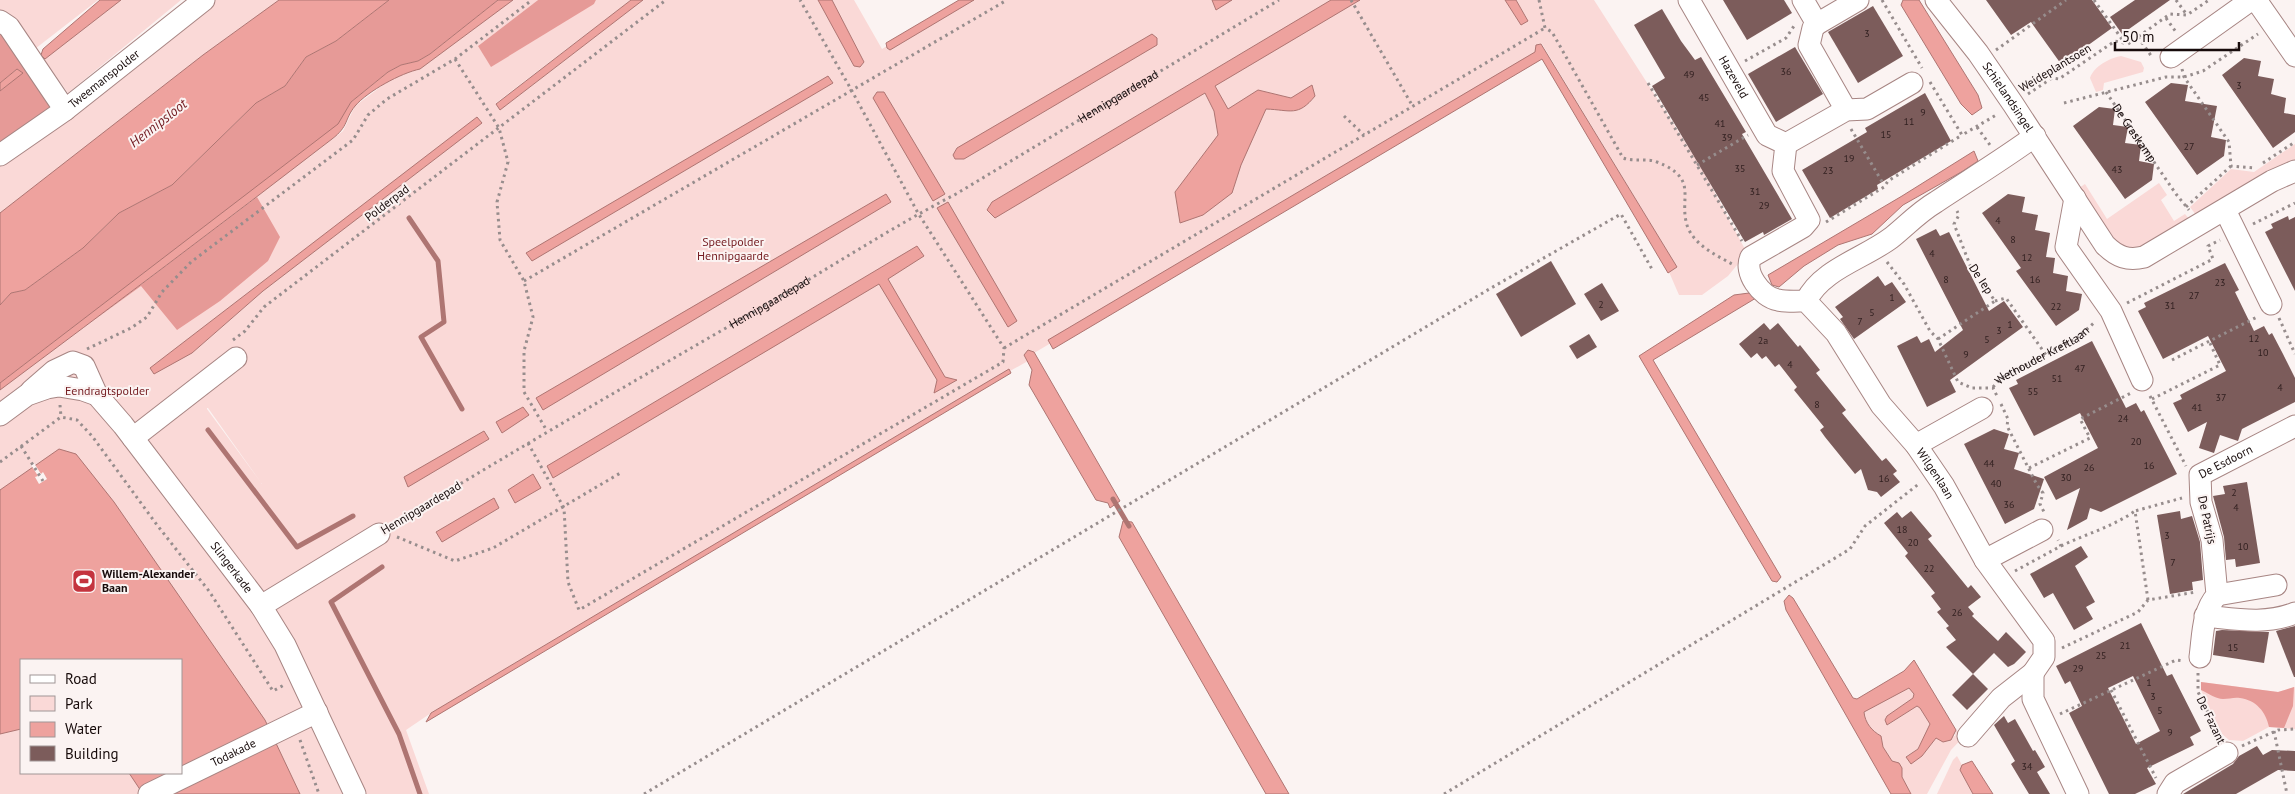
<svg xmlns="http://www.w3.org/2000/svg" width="2295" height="794" viewBox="0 0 2295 794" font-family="'PT Sans',sans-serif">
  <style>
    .green { fill: #fad9d7; fill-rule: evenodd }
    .forest { fill: #e69a97 }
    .water { fill: #eea29e; stroke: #ae7572 }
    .pier { fill: #fbf3f2 }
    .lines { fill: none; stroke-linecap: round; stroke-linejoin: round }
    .stream { stroke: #ae7572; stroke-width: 5 }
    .building { fill: #7c5c5b; fill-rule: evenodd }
    .minor-casing { stroke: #a78583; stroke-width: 23 }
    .path { stroke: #978d8d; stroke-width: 3; stroke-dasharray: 2.5 4; stroke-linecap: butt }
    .minor { stroke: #fff; stroke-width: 21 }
    .labels { text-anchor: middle; stroke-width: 4; stroke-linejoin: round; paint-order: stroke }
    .number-label { font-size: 10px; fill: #301f1f }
    .street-label { font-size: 12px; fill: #170b0b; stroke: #fbf3f2 }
    .park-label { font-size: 12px; fill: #751d22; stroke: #fbf3f2 }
    .poi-label { font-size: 12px; font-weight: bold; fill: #170b0b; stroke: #fbf3f2; text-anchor: start }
    .water-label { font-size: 14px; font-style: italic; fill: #721a20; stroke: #fbf3f2 }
  </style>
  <rect width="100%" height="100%" fill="#fbf3f2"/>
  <g class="green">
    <polygon points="0,0 98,0 0,76"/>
    <polygon points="121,0 181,0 68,93 41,55 45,59"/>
    <polygon points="206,0 279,0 203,55 0,213 0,163"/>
    <path d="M513,0H538L478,46L594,4L596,0H631L496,103L500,110L643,0H854L882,49L965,0H1511L1528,20L1516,0H1594L1701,167L1747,253L1728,276L1702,295H1679L1669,272L1677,267L1542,44H1538L1543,54L1034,353L1026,358L1028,361L1010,371L1009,370L431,713L406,730L429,794H0V380L212,223L125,297L343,131L355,106L387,82L404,72L420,69ZM482,123L263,291L192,353L258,286ZM207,408H208L262,484L207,409ZM21,660H181V773H21Z"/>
    <path d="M2121,56L2141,62L2144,68L2143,72L2104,83L2103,90L2096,92L2090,78C2094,66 2110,58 2121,56Z"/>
    <polygon points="2295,144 2295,163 2196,215 2190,207 2231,169 2254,172"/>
    <path d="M2159,183L2167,195L2161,200L2174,221L2185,214L2190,220C2173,229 2156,242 2138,248C2116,256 2090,204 2079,188L2085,184L2107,219Z"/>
    <polygon points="2201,682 2278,692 2295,687 2295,729 2269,727 2243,741 2229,740 2222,734 2201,690"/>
    <path d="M1909,687L1914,694L1913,698L1887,716L1888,725L1917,706L1920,708L1930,724L1918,749L1906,756H1922L1936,738L1955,736L1956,730L1965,735L1951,750L1927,794H1911L1901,777L1899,763L1892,761L1883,747L1881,736C1872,731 1863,721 1865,710Z"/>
    <polygon points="1957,756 1962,765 1960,770 1973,794 1937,794 1953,760"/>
  </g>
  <g class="forest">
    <polygon points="389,0 498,0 430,54 418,61 401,65 388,72 351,102 339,124 0,383 0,305 11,293 25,290 83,248 119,213 172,185 256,103 285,86 306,57 336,41"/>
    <polygon points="538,0 596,0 594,4 491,67 478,46"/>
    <polygon points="0,27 56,103 0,147 0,91 22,73 17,69 0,83"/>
    <polygon points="257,197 280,237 268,261 220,301 177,330 141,286 90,323"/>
    <path d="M2201,682L2278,692L2294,687L2293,706L2284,728L2269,727C2266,712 2256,700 2240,698C2234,697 2229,699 2223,699C2216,699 2208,693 2201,690Z"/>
  </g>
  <g class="water">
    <polygon points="100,0 121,0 45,59 41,55 43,49"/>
    <polygon points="279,0 389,0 336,41 306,57 285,86 256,103 172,185 119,213 83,248 25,290 11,293 0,305 0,213 203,55"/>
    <path d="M498,0H513L420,69C401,73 368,91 355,106C344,120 349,126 332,139C222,224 111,307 0,390V383L338,124L351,102L388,72L401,65L418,61L430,54Z"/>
    <polygon points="631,0 643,0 500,110 496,104"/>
    <polygon points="818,0 832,0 864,62 860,67 854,66"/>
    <polygon points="959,0 974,0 890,50 887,48 886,43"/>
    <polygon points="1212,0 1232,0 1216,10"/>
    <path d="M1331,0H1360L1215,86L1228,109L1258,90L1291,98L1312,85L1315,96C1298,117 1291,110 1266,109L1241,165L1232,193L1203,215L1180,223L1175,192L1218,135L1214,111L1205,93L995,218L987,210L992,202Z"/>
    <polygon points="1505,0 1516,0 1528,21 1521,25"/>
    <polygon points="1903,0 1919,0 1978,95 1982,108 1972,115 1961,104 1901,5"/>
    <polygon points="1152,34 1157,38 1157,45 964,159 955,159 953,155 957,148"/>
    <polygon points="1541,44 1677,267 1668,273 1542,59 1053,349 1048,340 1535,52 1536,45"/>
    <polygon points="17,69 23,73 0,91 0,83"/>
    <polygon points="828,76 833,83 532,261 526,253"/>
    <polygon points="877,92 884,92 945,194 933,201 873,98"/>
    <polygon points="477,117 482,123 263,291 192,353 154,374 150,368"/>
    <polygon points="1974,151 1978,161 1963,171 1903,205 1872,234 1838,245 1804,266 1779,287 1772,285 1768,275 1902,196"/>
    <polygon points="886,194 891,202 543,410 536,398"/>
    <polygon points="948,202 1017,321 1008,327 937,208"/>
    <polygon points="917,246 924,256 888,279 945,377 957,380 934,393 937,380 879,284 553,478 547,466"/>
    <polygon points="1749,293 1756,298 1653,360 1781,577 1777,582 1772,581 1639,356 1734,295"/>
    <polygon points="1028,350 1034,352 1120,501 1110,508 1108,503 1096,500 1029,385 1032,370 1024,355"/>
    <polygon points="1009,369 1011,373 426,722 431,713"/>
    <polygon points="523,407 529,415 502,433 496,422"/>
    <polygon points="484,431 489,439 408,487 404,477"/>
    <polygon points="59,449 76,454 114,502 265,720 300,794 143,794 129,773 181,773 181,660 21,660 21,729 0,734 0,490"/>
    <polygon points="533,474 541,488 515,503 508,490"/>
    <polygon points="494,498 499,508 442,542 436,532"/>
    <polygon points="1123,521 1132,522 1289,794 1266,794 1119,537"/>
    <path d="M1789,595L1793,598L1853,698L1857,699L1904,671L1914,660L1956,730L1951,740L1943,742L1936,738L1922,756L1911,764L1906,757L1918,749L1930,724L1920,708L1917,706L1887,725L1885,720L1887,716L1913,698L1914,694L1909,688L1864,712C1865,723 1872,731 1881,736L1883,747L1892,761L1899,763L1902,768V777L1911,794H1891L1786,610L1784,601Z"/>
    <polygon points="1972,761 1993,794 1973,794 1960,770 1962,765"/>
  </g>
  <polygon class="pier" points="34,463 41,474 43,472 47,479 39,484 35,477 38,476 31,465"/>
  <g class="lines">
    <g class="stream">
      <polyline points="409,218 438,261 444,322 421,337 462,409"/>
      <polyline points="208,430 297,547 353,516"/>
      <polyline points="1113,499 1129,526"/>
      <polyline points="382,567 331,602 399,734 420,794"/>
    </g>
  </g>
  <g class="building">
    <polygon points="1723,0 1784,0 1792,13 1747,40"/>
    <polygon points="1986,0 2092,0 2112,28 2087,46 2090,51 2077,60 2074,55 2061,64 2031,22 2011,35"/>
    <polygon points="2135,0 2170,0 2122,34 2110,17"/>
    <polygon points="1873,6 1903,56 1858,83 1828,32"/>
    <polygon points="1662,9 1681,41 1695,60 1701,57 1746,132 1742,134 1792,219 1764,235 1763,232 1745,242 1652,86 1665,78 1634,25"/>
    <polygon points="1795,47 1823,94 1776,122 1748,74"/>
    <polygon points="2244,58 2261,61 2258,76 2274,79 2271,94 2286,98 2284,113 2295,115 2295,132 2273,148 2222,75"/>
    <polygon points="2171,83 2188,85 2185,101 2217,106 2211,137 2226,140 2224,156 2197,175 2145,102"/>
    <polygon points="1925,93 1951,141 1877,185 1878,189 1830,218 1802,170 1867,132 1865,128"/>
    <polygon points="2099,107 2115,109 2113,125 2128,127 2125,143 2141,145 2139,161 2154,164 2152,180 2125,199 2073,126"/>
    <polygon points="2008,194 2025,197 2022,212 2038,215 2035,230 2050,233 2046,257 2055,258 2053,273 2068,276 2066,291 2082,294 2079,310 2056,326 2016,271 2021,268 1982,213"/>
    <polygon points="2288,216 2289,220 2295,217 2295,291 2265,232 2273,228 2271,224"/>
    <polygon points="1936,229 1940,236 1949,232 1989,311 2004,301 2023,327 1950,380 1956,392 1927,407 1897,346 1917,336 1921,343 1929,339 1935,352 1963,330 1916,239"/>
    <polygon points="1551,261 1576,304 1521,337 1496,294"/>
    <polygon points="2225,263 2239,290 2235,292 2254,331 2264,326 2269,335 2272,333 2283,354 2295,378 2295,402 2242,429 2238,441 2220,435 2214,453 2199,448 2207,422 2188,432 2173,403 2182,399 2180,395 2226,371 2208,336 2163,359 2138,311 2146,307 2144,303"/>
    <polygon points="1878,276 1885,286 1892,282 1906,302 1854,339 1840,319 1843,317 1835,307"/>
    <polygon points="1602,283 1619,311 1601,321 1584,294"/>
    <polygon points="1764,323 1770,330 1778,323 1798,347 1800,345 1820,370 1816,373 1846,410 1842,413 1882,461 1886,458 1897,471 1893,474 1900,482 1881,497 1877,492 1868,490 1861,469 1855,474 1825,437 1820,430 1824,427 1794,390 1797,387 1779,364 1775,367 1766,356 1762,359 1757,353 1751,358 1739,344"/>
    <polygon points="1589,334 1597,347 1577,359 1569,346"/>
    <polygon points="2092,341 2126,408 2136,403 2141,412 2144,410 2177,474 2101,512 2090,508 2087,519 2067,530 2080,488 2056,500 2044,477 2098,448 2080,413 2034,436 2009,388 2018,384 2016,380"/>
    <polygon points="1994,429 2009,434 2004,449 2019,453 2014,469 2044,479 2034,509 2005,524 1964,444"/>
    <polygon points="2247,482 2260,563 2236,567 2235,559 2226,560 2224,537 2213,496 2225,494 2223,486"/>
    <polygon points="1911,511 1932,536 1928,539 1968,588 1971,585 1981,597 1968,607 1974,614 1972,616 1998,641 2006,632 2026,652 2014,664 2008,667 1994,653 1973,674 1946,647 1956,640 1946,628 1949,626 1937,612 1941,609 1931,596 1935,593 1905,556 1908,553 1884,523 1897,512 1902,518"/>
    <polygon points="2180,511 2181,519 2192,516 2200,542 2203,580 2192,582 2193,590 2170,594 2157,515"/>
    <polygon points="2081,546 2088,557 2075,566 2095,602 2086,607 2093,619 2074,630 2053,593 2044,598 2030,574"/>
    <path d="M2141,623L2167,676L2172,674L2201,731L2190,737L2194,745L2147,768L2156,784L2135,794H2109L2069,713L2082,706L2070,681L2065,684L2056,666ZM2133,676L2160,731L2136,744L2108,688Z"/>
    <polygon points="2295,626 2295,677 2294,677 2276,631"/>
    <polygon points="2222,630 2269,632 2264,663 2213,655 2216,631"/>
    <polygon points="1973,674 1988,689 1967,710 1952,695"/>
    <polygon points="2004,716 2008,723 2015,719 2033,751 2035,750 2045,767 2037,772 2050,794 2029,794 2011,764 2015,761 1994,725"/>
    <polygon points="2257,746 2263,755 2272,750 2295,751 2295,771 2278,770 2236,794 2183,794 2233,764 2239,756"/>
  </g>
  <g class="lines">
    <g class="minor-casing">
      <g id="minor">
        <path id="s4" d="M1689,0L1767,135L1786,144L1783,171L1809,220L1803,227L1751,257C1743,272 1761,297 1778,300C1787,302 1797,301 1806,301L1836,333L1881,405L1916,445L1944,486L1985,560L2044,641V657L2033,673L2001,698L1968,736"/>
        <polyline points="1803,0 1817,24"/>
        <path id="s5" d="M1936,0L1978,53L2013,104L2105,245C2117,257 2128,261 2144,257L2272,181L2295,171"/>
        <polyline points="2256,0 2295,56"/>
        <polyline points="0,21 9,27 65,110"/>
        <polyline points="2171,57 2251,0"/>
        <polyline points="1846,110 1809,45 1813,28 1817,24 1858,0"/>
        <polyline points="1786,144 1846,110 1867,109 1912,83"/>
        <path id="s6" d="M0,155L65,110L204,0"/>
        <polyline points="2075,198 2066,247 2111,311 2142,380"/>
        <polyline points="2225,210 2271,304"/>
        <path d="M1806,301C1822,269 1863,259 1891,238C1906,226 1919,212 1936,202C1969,180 2002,160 2035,136"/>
        <polyline points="31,391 54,371 73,362 84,366 97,395"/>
        <path id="s7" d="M0,415L27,395L47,388L59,386L83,390L97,395L123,425L261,606L285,645L355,794"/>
        <polyline points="133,438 236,358"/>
        <polyline points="1916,445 1982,408"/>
        <polyline points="1985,560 2042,530"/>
        <polyline points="2217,595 2276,585"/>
        <polyline points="261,606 379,534"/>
        <path d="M2205,616C2236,619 2265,625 2295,613"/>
        <path id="s8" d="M2200,657C2203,635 2202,612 2217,595L2212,540L2201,502L2200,475L2295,426"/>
        <polyline points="2033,673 2033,699 2078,794"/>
        <path id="s9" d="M149,794L317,712"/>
        <polyline points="2168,794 2175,783 2227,753"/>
      </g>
    </g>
    <g class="path">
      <polyline points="1351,0 1412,105"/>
      <path d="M1539,0L1545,28L1552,32L1623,158C1634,162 1647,158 1657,162C1701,179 1677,199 1688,228C1696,246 1716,255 1732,264"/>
      <polyline points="1882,0 1922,68"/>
      <polyline points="2094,0 2124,42"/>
      <polyline points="2176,0 2187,15"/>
      <polyline points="2166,18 2176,32"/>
      <polyline points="2138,37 2152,57"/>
      <polyline points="1996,50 2066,0"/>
      <polyline points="455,59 499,128 508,162 497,202 500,240 524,281 533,317 524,351 524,392 547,431"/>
      <polyline points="1745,61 1786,38 1794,26"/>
      <polyline points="2182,69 2184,77 2229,142 2231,166 2256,168"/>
      <polyline points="1930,82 1962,135 1998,114"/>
      <polyline points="1648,83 1742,241"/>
      <path id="s1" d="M2106,92L2176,194L2189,210"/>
      <polyline points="2028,94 2052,78 2059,79 2115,41 2128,44 2170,14 2187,15 2209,0"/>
      <polyline points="2064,103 2166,77 2184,77 2203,71 2258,34"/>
      <polyline points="1344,116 1364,135"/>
      <polyline points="1977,127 1990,145"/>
      <polyline points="1851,129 1884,185"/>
      <polyline points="2263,163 2295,142"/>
      <polyline points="1697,165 1748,135"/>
      <polyline points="2186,207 2231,166"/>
      <polyline points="1826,222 1884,187 1888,181 1962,135"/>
      <polyline points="2253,224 2295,203"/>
      <polyline points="1887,262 1904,284 1930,331 1938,339 1958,382 1972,388 1993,388 1997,396"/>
      <polyline points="524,281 1007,0"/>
      <polyline points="1995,301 2006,298 2046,355"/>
      <polyline points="2127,303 2213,259 2208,246 2220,240"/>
      <polyline points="2279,318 2295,354"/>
      <polyline points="1938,339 1995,301 1970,265 1954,224 1959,215 1957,211"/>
      <polyline points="233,340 245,331 264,307 666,0"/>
      <polyline points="1004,348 1545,28"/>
      <polyline points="87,349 131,328 147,317 162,292 191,262 353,140 368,115 387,99 455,59 532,0"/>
      <polyline points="2172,360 2259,316"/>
      <path id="s2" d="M1993,387L2001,378L2077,338L2096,321"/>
      <polyline points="2150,396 2186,466"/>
      <polyline points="2152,399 2220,365 2209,341"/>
      <polyline points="2001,404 2008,419 2007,426 2037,485 2043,493 2040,504 2044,512"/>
      <polyline points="60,405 61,417"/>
      <polyline points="528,443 564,508 568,582 579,610 1003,362 1004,348 918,213 852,91 800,0"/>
      <polyline points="21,446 43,481"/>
      <polyline points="0,462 61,417 77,420 92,436 157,525 209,591 273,691 284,685"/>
      <polyline points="2029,468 2090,438 2080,419 2131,393"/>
      <path id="s3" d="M394,524C520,447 648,373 776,299C836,264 894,226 956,194L1279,0"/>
      <polyline points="397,537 455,561 493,548 622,472"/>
      <path d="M2061,546C2086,534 2112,527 2135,511"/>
      <polyline points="2015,571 2061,546 2058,540"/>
      <polyline points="2148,600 2135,511 2182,498"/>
      <polyline points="2062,648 2138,612 2148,600 2196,592"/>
      <polyline points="2198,673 2198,692 2220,737"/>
      <polyline points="2111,690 2156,778"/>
      <polyline points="2060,714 2176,660 2184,661"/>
      <polyline points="2274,731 2287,794"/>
      <polyline points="300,740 319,794"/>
      <polyline points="2242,746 2278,730 2295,729"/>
      <polyline points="644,794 1491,288 1621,214 1653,271"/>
      <polyline points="1444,794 1850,549 1865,526 1920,483"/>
    </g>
    <use href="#minor" class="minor"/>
  </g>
  <defs>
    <g id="stadium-square" transform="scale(1.25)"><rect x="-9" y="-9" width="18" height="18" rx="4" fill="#c4343e" stroke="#fbf3f2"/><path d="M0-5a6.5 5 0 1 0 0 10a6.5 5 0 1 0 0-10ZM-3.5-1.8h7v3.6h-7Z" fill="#fff"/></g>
  </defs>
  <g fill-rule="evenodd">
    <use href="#stadium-square" x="84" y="581"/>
  </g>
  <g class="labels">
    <g class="number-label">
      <text x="1867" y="37">3</text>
      <text x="1786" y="75">36</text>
      <text x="1689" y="78">49</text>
      <text x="2239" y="89">3</text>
      <text x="1704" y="101">45</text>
      <text x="1923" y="116">9</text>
      <text x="1909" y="125">11</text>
      <text x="1720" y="127">41</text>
      <text x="1886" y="138">15</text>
      <text x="1727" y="141">39</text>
      <text x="2189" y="150">27</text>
      <text x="1849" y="162">19</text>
      <text x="1740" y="172">35</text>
      <text x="2117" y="173">43</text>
      <text x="1828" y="174">23</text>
      <text x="1755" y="195">31</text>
      <text x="1764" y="209">29</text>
      <text x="1998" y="224">4</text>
      <text x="2013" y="243">8</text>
      <text x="1932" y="257">4</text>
      <text x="2027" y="261">12</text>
      <text x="1946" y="283">8</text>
      <text x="2035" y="283">16</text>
      <text x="2220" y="286">23</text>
      <text x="2194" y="299">27</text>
      <text x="1892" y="301">1</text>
      <text x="1601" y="308">2</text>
      <text x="2170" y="309">31</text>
      <text x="2056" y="310">22</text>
      <text x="1872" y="316">5</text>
      <text x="1860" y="325">7</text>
      <text x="2010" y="328">1</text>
      <text x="1999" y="334">3</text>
      <text x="2254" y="342">12</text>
      <text x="1987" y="343">5</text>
      <text x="1763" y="344">2a</text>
      <text x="2263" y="356">10</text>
      <text x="1966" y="358">9</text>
      <text x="1790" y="368">4</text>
      <text x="2080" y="372">47</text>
      <text x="2057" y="382">51</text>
      <text x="2280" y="391">4</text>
      <text x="2033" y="395">55</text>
      <text x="2221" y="401">37</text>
      <text x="1817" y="408">8</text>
      <text x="2197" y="411">41</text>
      <text x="2123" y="422">24</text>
      <text x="2136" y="445">20</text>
      <text x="1989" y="467">44</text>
      <text x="2149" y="469">16</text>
      <text x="2089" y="471">26</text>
      <text x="2066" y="481">30</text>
      <text x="1884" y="482">16</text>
      <text x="1996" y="487">40</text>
      <text x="2234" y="496">2</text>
      <text x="2009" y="508">36</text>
      <text x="2236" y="511">4</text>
      <text x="1902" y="533">18</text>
      <text x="2167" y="539">3</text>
      <text x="1913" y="546">20</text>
      <text x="2243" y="550">10</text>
      <text x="2173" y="566">7</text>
      <text x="1929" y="572">22</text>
      <text x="1957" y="616">26</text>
      <text x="2125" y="649">21</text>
      <text x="2233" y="651">15</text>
      <text x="2101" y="659">25</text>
      <text x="2078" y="672">29</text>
      <text x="2149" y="686">1</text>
      <text x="2153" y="700">3</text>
      <text x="2160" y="714">5</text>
      <text x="2170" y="736">9</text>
      <text x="2027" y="770">34</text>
    </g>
    <g class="street-label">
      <text transform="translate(2055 68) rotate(-31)" y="4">Weideplantsoen</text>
      <text dy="4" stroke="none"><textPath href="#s4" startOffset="89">Hazeveld</textPath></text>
      <text dy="4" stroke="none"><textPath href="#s6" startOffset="129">Tweemanspolder</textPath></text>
      <text dy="4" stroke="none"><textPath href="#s3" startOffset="841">Hennipgaardepad</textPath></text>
      <text dy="4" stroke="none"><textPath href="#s5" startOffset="121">Schielandsingel</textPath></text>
      <text dy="4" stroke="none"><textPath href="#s1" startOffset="50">De Graskamp</textPath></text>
      <text transform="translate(387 203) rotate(-37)" y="4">Polderpad</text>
      <text transform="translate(1981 279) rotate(56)" y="4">De Iep</text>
      <text dy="4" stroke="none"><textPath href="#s3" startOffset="436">Hennipgaardepad</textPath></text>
      <text dy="4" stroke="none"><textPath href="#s2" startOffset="59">Wethouder Kreftlaan</textPath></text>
      <text dy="4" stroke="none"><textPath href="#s8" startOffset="216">De Esdoorn</textPath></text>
      <text dy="4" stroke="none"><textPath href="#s4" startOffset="630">Wilgenlaan</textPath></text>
      <text transform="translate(421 508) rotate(-31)" y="4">Hennipgaardepad</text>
      <text transform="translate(2207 520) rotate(78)" y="4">De Patrijs</text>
      <text dy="4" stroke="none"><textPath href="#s7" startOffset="325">Slingerkade</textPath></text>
      <text transform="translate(2211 720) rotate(64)" y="4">De Fazant</text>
      <text dy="4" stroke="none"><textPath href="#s9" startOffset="94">Todakade</textPath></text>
    </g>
    <g class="park-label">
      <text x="733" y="246">Speelpolder<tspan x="733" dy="14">Hennipgaarde</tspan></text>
      <text x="107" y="395">Eendragtspolder</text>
    </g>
    <g class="poi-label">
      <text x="102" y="578">Willem-Alexander<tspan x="102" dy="14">Baan</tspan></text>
    </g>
    <g class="water-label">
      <text transform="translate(158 123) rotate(-38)" y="5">Hennipsloot</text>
    </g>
  </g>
  <rect x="20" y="659" width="162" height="115" fill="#fbf3f2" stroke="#a09696"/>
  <rect x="30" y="675" width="25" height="8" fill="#ffffff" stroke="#a09696"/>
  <text x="65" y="684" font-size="15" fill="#170b0b">Road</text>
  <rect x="30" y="696" width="25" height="15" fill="#fad9d7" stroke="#a09696"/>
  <text x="65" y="709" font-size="15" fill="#170b0b">Park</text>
  <rect x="30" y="722" width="25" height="15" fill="#eea29e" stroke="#a09696"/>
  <text x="65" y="734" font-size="15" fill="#170b0b">Water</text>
  <rect x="30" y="746" width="25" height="15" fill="#7c5c5b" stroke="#a09696"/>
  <text x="65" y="759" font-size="15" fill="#170b0b">Building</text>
  <path d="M2115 42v8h124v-8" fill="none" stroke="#170b0b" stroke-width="2.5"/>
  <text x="2122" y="42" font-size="15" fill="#170b0b" stroke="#fbf3f2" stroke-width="4" paint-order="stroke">50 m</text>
</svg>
